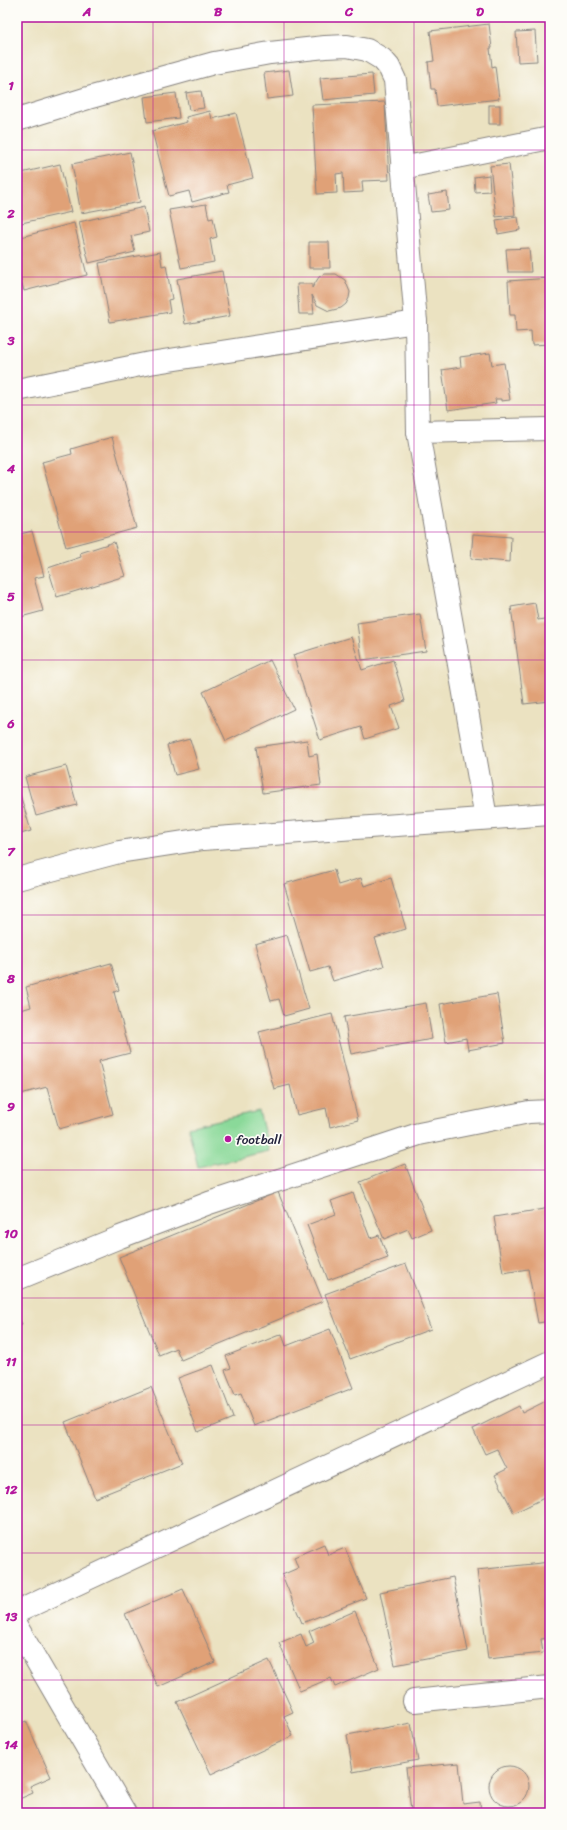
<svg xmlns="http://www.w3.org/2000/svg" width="567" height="1830" viewBox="0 0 567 1830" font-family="Sriracha,sans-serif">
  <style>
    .green { fill: #8ad999; stroke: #567e6a }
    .building { fill: #e0a177 }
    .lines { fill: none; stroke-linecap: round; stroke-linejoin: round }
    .street-casing { stroke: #86827e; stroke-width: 24 }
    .street { stroke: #fff; stroke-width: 22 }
    .grid { fill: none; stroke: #b5179e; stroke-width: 1; stroke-opacity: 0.55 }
    .poi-dot { fill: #b5179e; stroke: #fdfcf7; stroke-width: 1.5 }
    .labels { text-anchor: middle; stroke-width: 3.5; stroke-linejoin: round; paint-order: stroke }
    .poi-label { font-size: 13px; fill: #22223b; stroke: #fdfcf7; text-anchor: start }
    .neatline { fill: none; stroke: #b5179e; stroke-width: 1.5 }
    .grid-label { font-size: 13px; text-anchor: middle; font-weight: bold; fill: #b5179e }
  </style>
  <rect width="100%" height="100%" fill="#fdfcf7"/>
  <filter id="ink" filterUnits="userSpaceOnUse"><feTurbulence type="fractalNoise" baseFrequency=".025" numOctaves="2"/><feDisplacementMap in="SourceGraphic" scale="8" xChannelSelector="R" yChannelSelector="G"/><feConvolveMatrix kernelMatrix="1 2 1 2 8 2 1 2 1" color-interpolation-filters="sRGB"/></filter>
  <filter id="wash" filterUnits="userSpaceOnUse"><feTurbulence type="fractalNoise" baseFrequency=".012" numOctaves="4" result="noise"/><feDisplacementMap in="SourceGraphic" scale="16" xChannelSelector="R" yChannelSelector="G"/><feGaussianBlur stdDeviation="0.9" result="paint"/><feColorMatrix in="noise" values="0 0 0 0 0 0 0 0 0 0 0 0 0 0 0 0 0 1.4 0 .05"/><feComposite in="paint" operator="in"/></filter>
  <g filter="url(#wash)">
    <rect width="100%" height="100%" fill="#ebe2c1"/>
    <polygon class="green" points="259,1111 269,1151 198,1167 188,1127"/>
    <g id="blocks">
      <g class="building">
        <polygon points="489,24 492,48 490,48 492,67 495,66 499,99 437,106 435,89 431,89 428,62 434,61 430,31"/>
        <polygon points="535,31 537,61 518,62 516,32"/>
        <polygon points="289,70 293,96 267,99 264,73"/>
        <polygon points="372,74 374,95 323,100 320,78"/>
        <polygon points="201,91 204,108 189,110 186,93"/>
        <polygon points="176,93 179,118 147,122 144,97"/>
        <polygon points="385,102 389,180 362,181 363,192 344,193 343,173 336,174 337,193 317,194 312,105"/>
        <rect x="489" y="105" width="11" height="19"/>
        <polygon points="210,111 212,119 236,113 253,178 227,185 229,192 192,202 189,191 169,196 152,131 187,122 186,117"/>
        <polygon points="130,152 140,202 81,213 72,164"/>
        <polygon points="60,164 71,212 17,224 17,174"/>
        <polygon points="509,164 515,215 496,217 490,166"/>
        <polygon points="489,175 490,191 475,192 474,177"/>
        <polygon points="447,192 449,210 431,212 428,195"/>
        <polygon points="206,204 209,219 213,218 217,237 210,239 214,262 181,268 169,210"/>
        <polygon points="144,207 149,232 131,236 135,252 89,263 79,222"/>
        <polygon points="518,217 520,230 498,234 496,220"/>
        <polygon points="74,223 87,275 24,291 17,265 17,238"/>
        <polygon points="309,242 329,242 330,268 309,268"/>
        <polygon points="529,248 531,272 508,272 506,249"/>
        <polygon points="160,252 162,266 166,265 172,299 168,300 170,312 110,322 99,263"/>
        <polygon points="222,271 230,316 185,324 177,279"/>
        <polygon points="324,274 336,274 345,280 350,292 349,298 346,304 341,308 329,311 317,305 312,295 314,314 299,314 297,284 312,284 312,288 319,277"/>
        <polygon points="550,278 550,344 532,345 531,331 516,332 515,315 510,315 508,281"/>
        <polygon points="490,353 492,365 504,363 510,400 501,401 501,399 495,399 496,403 448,410 442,370 461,367 460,357"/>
        <polygon points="112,437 137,528 66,547 42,462 72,454 71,449"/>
        <polygon points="32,531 44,576 34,578 43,611 17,618 17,535"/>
        <polygon points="473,534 511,537 510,562 471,559"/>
        <polygon points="114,542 125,576 57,597 48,568 81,557 80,553"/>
        <polygon points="535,603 538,620 550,618 550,701 524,704 511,607"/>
        <polygon points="420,614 426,651 362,660 357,623"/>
        <polygon points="351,637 362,670 393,660 405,701 391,706 399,728 365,739 361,727 320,740 293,655"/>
        <polygon points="270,660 294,709 226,741 203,692"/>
        <polygon points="190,739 199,769 175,775 167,745"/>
        <polygon points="307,740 309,756 317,754 321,785 263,793 256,747"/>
        <polygon points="66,766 77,805 36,816 25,777"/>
        <polygon points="19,791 31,831 17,835 17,792"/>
        <polygon points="334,870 338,885 361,878 364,886 391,878 406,929 375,938 384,966 333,981 328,967 310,972 284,884"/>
        <polygon points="287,935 309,1009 284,1016 279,999 271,1001 255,944"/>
        <polygon points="111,963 119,990 114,992 130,1053 99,1061 113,1114 59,1129 47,1087 17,1095 17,1011 31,1007 26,987"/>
        <polygon points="497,994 505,1043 468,1050 466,1038 446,1042 440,1004"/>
        <polygon points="426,1003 432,1039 351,1054 344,1017"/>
        <polygon points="332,1014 358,1120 330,1127 326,1108 297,1115 290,1085 274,1089 259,1032"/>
        <polygon points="405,1164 431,1230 412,1238 408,1229 384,1239 360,1182"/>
        <polygon points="278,1192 323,1301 181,1360 176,1348 159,1355 119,1257"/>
        <polygon points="353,1193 370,1238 379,1235 388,1258 328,1280 307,1225 336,1214 331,1201"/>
        <polygon points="550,1208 550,1321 538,1323 528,1269 503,1273 494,1217"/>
        <polygon points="406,1264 431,1329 350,1359 325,1294"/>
        <polygon points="17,1315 22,1324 17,1327"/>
        <polygon points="330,1329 353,1388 254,1426 241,1393 235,1395 225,1370 231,1368 226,1356 282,1334 286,1346"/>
        <polygon points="213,1365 233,1418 198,1432 178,1378"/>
        <polygon points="151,1387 182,1463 95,1498 65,1422"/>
        <polygon points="550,1399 550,1495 514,1513 495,1475 507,1469 497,1449 485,1454 473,1429 519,1406 522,1413"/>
        <polygon points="324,1544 328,1555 345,1548 366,1598 302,1623 282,1575 298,1568 294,1557"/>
        <polygon points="550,1562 550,1638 541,1639 543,1653 488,1659 477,1570"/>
        <polygon points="453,1577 468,1651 395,1665 380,1592"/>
        <polygon points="183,1589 215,1662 158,1687 125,1614"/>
        <polygon points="355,1611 379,1668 335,1687 331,1678 300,1691 279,1643 301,1634 306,1647 314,1643 309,1631"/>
        <polygon points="269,1660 293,1712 284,1716 293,1736 211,1774 177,1702"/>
        <polygon points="26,1721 51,1777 30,1786 33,1793 17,1800 17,1725"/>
        <polygon points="411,1723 418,1760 353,1772 347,1735"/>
        <polygon points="459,1763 463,1804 480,1802 481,1813 406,1813 411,1811 406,1768"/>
        <circle cx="509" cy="1786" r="20"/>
      </g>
    </g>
  </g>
  <g filter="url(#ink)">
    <use href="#blocks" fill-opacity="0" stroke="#86827e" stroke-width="1"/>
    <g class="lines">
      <g class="street-casing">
        <g id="street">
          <polyline points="17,120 88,98 214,63 270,53 325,47 347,46 367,50 382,59 389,67 395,80 416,322 418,432 486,818"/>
          <polyline points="402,168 550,138"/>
          <polyline points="17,390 150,363 416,322"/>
          <polyline points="418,432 550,429"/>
          <polyline points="17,879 119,852 203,839 550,814"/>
          <polyline points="17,1279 120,1237 209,1203 419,1134 529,1112 550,1111"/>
          <polyline points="17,1612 550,1362"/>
          <polyline points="17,1627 125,1813"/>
          <polyline points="414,1701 550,1687"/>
        </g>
      </g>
      <use href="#street" class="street"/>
    </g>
  </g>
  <path class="grid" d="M153,17V1813M284,17V1813M414,17V1813M17,150H550M17,277H550M17,405H550M17,532H550M17,660H550M17,787H550M17,915H550M17,1043H550M17,1170H550M17,1298H550M17,1425H550M17,1553H550M17,1680H550"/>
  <circle class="poi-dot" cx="228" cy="1139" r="4"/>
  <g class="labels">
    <g class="poi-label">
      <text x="236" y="1144">football</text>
    </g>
  </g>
  <rect width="567" height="1830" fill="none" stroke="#fdfcf7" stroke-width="44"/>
  <rect x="22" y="22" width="523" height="1786" class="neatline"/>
  <g class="grid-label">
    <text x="87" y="16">A</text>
    <text x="218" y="16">B</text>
    <text x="349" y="16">C</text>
    <text x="480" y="16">D</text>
    <text x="11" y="90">1</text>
    <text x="11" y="218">2</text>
    <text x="11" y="345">3</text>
    <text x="11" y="473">4</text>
    <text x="11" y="601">5</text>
    <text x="11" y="728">6</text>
    <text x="11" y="856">7</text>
    <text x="11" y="983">8</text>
    <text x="11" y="1111">9</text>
    <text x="11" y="1238">10</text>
    <text x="11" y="1366">11</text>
    <text x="11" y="1494">12</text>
    <text x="11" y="1621">13</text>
    <text x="11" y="1749">14</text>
  </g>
</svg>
